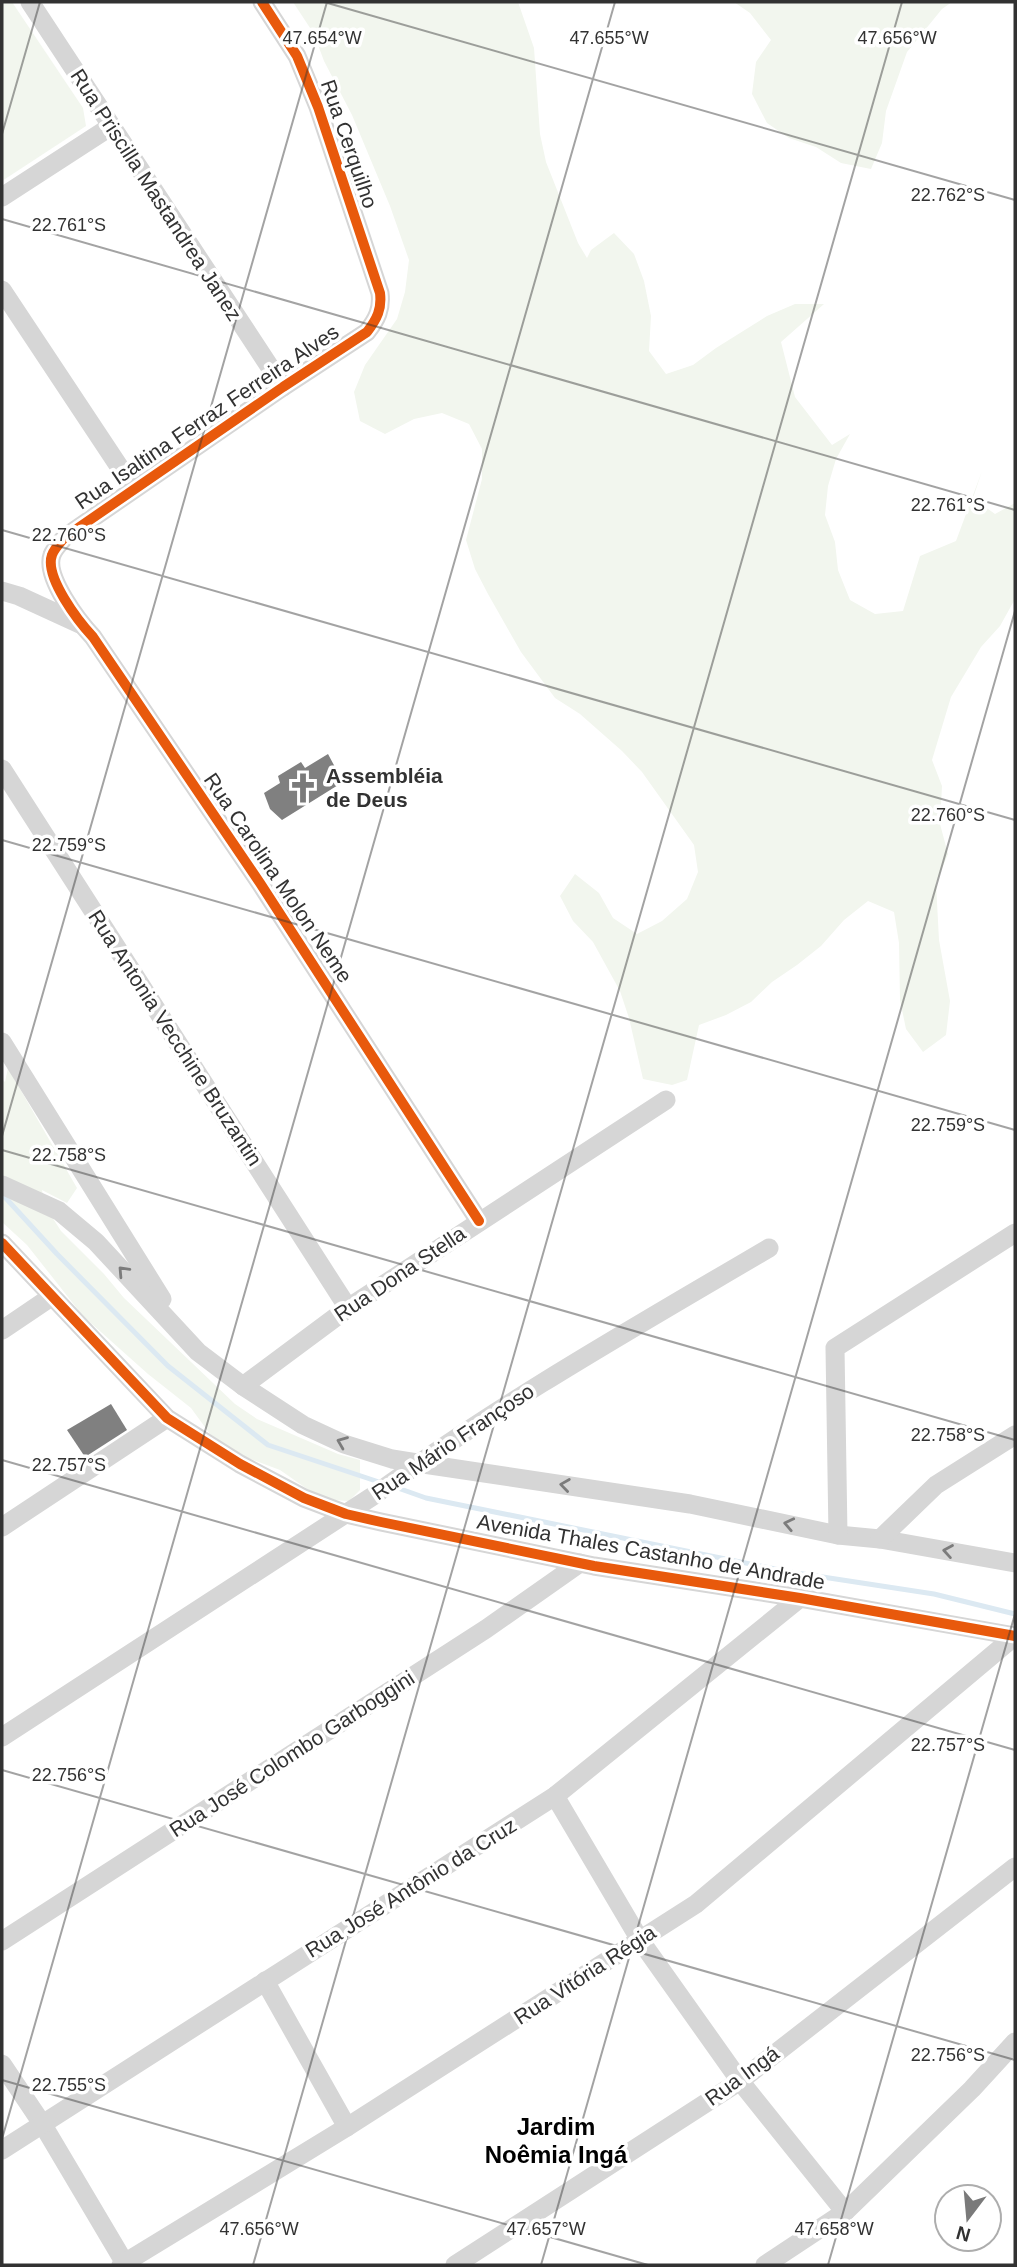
<svg xmlns="http://www.w3.org/2000/svg" width="1017" height="2267" viewBox="0 0 1017 2267" font-family="Helvetica,sans-serif">
  <style>
    .green { fill: #f2f6ee }
    .lines { fill: none; stroke-linecap: round; stroke-linejoin: round }
    .stream { stroke: #dce9f2; stroke-width: 5 }
    .building { fill: #808080 }
    .minor { stroke: #d6d6d6; stroke-width: 19 }
    .cycleway-casing { stroke: #fff; stroke-width: 15 }
    .cycleway { stroke: #e8590c; stroke-width: 10 }
    .oneway { stroke: #7c7c7c }
    .ticks { fill: none; stroke: #323232; stroke-width: 2; stroke-opacity: 0.45 }
    .labels { text-anchor: middle; stroke-width: 7; stroke-linejoin: round; paint-order: stroke }
    .street-label { font-size: 21px; fill: #323232; stroke: #fff }
    .poi-label { font-size: 21px; font-weight: bold; fill: #323232; stroke: #fff; text-anchor: start }
    .quarter-label { font-size: 24px; font-weight: bold; fill: #000; stroke: #fff }
    .ticks-label { font-size: 18px; text-anchor: middle; fill: #323232; stroke: #fff; stroke-width: 7; stroke-linejoin: round; paint-order: stroke }
  </style>
  <rect width="100%" height="100%" fill="#fff"/>
  <g class="green">
    <polygon points="2,2 12,2 83,108 86,126 2,181"/>
    <polygon points="293,2 518,2 534,48 540,134 546,162 578,243 587,258 591,250 614,233 634,254 644,281 651,316 649,351 666,374 693,365 716,348 767,316 795,304 824,304 781,342 795,397 832,445 850,434 836,459 828,486 825,515 835,542 838,570 850,600 875,614 903,611 920,556 956,541 982,471 973,498 995,514 1015,503 1015,599 1000,626 981,647 951,697 932,760 942,786 940,824 948,854 936,883 939,940 950,1001 946,1035 923,1052 906,1029 900,1000 899,943 894,912 868,901 844,920 821,946 797,965 772,982 751,1002 726,1015 699,1025 687,1080 672,1085 643,1079 629,1018 620,991 593,942 573,921 560,896 575,874 599,893 613,918 637,934 662,921 687,899 698,872 694,845 642,772 622,751 580,714 555,698 521,652 488,594 475,569 466,540 482,479 482,449 469,424 442,413 414,419 385,434 360,421 354,392 365,365 397,319 405,292 409,260 390,206 352,115 324,61 314,34"/>
    <polygon points="734,2 952,2 942,9 907,52 886,111 882,143 871,169 841,163 816,147 789,138 767,123 752,94 756,62 771,40 750,13"/>
    <polygon points="8,1068 77,1188 67,1203 42,1190 45,1206 61,1231 104,1274 124,1298 235,1404 257,1419 338,1454 360,1460 360,1490 349,1501 333,1500 313,1493 280,1470 240,1455 210,1434 191,1408 148,1374 83,1316 27,1245 2,1222 2,1079 5,1082"/>
  </g>
  <g class="lines">
    <g class="stream">
      <polyline points="2,1194 57,1254 168,1366 268,1445 382,1483"/>
      <polyline points="395,1487 426,1498 790,1572 934,1594 1015,1614"/>
    </g>
  </g>
  <g class="building">
    <polygon points="328,754 343,782 282,820 270,809 264,793 280,783 278,776 301,762 305,768"/>
    <polygon points="111,1404 127,1430 85,1457 67,1430"/>
  </g>
  <g class="lines">
    <g class="minor">
      <polyline points="30,2 283,387"/>
      <path d="M262,2L297,56L318,107L380,293C382,309 377,319 367,332L283,387L65,537C60,543 54,549 52,555C44,577 79,622 93,637L260,883L479,1221"/>
      <polyline points="2,197 110,127"/>
      <polyline points="2,290 134,489"/>
      <polyline points="2,591 19,596 80,624"/>
      <polyline points="2,769 348,1308"/>
      <polyline points="2,1042 162,1299"/>
      <polyline points="2,1185 59,1211 96,1242 198,1352 243,1386 303,1425 344,1444 392,1459 417,1463 690,1504 838,1535 880,1539 1015,1563"/>
      <polyline points="2,1243 167,1418 240,1464 304,1498 346,1514 381,1522 594,1566 800,1598 1015,1636"/>
      <polyline points="2,1330 51,1297"/>
      <polyline points="243,1386 348,1308 666,1100"/>
      <polyline points="2,1527 167,1418"/>
      <polyline points="838,1535 835,1348 1015,1233"/>
      <polyline points="880,1539 936,1485 1015,1435"/>
      <path d="M2,1737L373,1496C499,1404 635,1327 769,1248"/>
      <polyline points="555,1796 640,1940 740,2081 845,2212"/>
      <polyline points="2,1941 486,1629 580,1563"/>
      <polyline points="265,1981 347,2127"/>
      <polyline points="2,2064 43,2125 126,2265"/>
      <polyline points="2,2150 555,1796 800,1598"/>
      <polyline points="121,2265 347,2127 696,1904 1015,1636"/>
      <polyline points="455,2265 740,2081 1015,1867"/>
      <polyline points="765,2265 845,2212 972,2089 1015,2042"/>
    </g>
    <g class="cycleway-casing">
      <g id="cycleway">
        <path d="M262,2L297,56L318,107L380,293C382,309 377,319 367,332L283,387L65,537C60,543 54,549 52,555C44,577 79,622 93,637L260,883L479,1221"/>
        <polyline points="2,1243 167,1418 240,1464 304,1498 346,1514 381,1522 594,1566 800,1598 1015,1636"/>
      </g>
    </g>
    <use href="#cycleway" class="cycleway"/>
  </g>
  <defs><path id="oneway-chevron" d="M-2-3.5L2.5 0L-2 3.5" fill="none" stroke-width="1.6" stroke-linecap="round" stroke-linejoin="round" transform="scale(1.75)"/></defs>
  <g class="oneway">
    <use href="#oneway-chevron" transform="translate(123 1271) rotate(-133)"/>
    <use href="#oneway-chevron" transform="translate(342 1442) rotate(-158)"/>
    <use href="#oneway-chevron" transform="translate(565 1485) rotate(-172)"/>
    <use href="#oneway-chevron" transform="translate(789 1524) rotate(-168)"/>
    <use href="#oneway-chevron" transform="translate(948 1551) rotate(-170)"/>
  </g>
  <path class="ticks" d="M324,2L1015,200M2,134L40,2M2,219L1015,510M2,530L1015,820M2,840L1015,1130M2,1136L327,2M2,1150L1015,1440M2,1460L1015,1750M2,1770L1015,2060M2,2080L648,2265M2,2139L615,2M253,2265L902,2M541,2265L1015,611M828,2265L1015,1614"/>
  <defs>
    <g id="church-bare" transform="scale(2.415)"><path d="M-1.2-6h2.4v3.5h3.3v2.4h-3.3V6h-2.4V-.1h-3.3v-2.4h3.3Z" fill="#7a7a7a" stroke="#fff" stroke-width="2.5" paint-order="stroke"/></g>
  </defs>
  <g fill-rule="evenodd">
    <use href="#church-bare" x="303" y="788"/>
  </g>
  <g class="labels">
    <g class="street-label">
      <text transform="translate(349 144) rotate(71)" y="7">Rua Cerquilho</text>
      <text transform="translate(156 195) rotate(57)" y="7">Rua Priscilla Mastandrea Janez</text>
      <text transform="translate(207 417) rotate(-34)" y="7">Rua Isaltina Ferraz Ferreira Alves</text>
      <text transform="translate(278 878) rotate(56)" y="7">Rua Carolina Molon Neme</text>
      <text transform="translate(175 1038) rotate(57)" y="7">Rua Antonia Vecchine Bruzantin</text>
      <text transform="translate(400 1274) rotate(-34)" y="7">Rua Dona Stella</text>
      <text transform="translate(453 1442) rotate(-34)" y="7">Rua Mário Françoso</text>
      <text transform="translate(651 1552) rotate(10)" y="7">Avenida Thales Castanho de Andrade</text>
      <text transform="translate(292 1754) rotate(-33)" y="7">Rua José Colombo Garboggini</text>
      <text transform="translate(411 1888) rotate(-32)" y="7">Rua José Antônio da Cruz</text>
      <text transform="translate(585 1975) rotate(-33)" y="7">Rua Vitória Régia</text>
      <text transform="translate(742 2076) rotate(-36)" y="7">Rua Ingá</text>
    </g>
    <g class="poi-label">
      <text x="326" y="783">Assembléia<tspan x="326" dy="24">de Deus</tspan></text>
    </g>
    <g class="quarter-label">
      <text x="556" y="2135">Jardim<tspan x="556" dy="28">Noêmia Ingá</tspan></text>
    </g>
  </g>
  <g class="ticks-label">
    <text x="322" y="44">47.654°W</text>
    <text x="609" y="44">47.655°W</text>
    <text x="897" y="44">47.656°W</text>
    <text x="948" y="201">22.762°S</text>
    <text x="69" y="231">22.761°S</text>
    <text x="948" y="511">22.761°S</text>
    <text x="69" y="541">22.760°S</text>
    <text x="948" y="821">22.760°S</text>
    <text x="69" y="851">22.759°S</text>
    <text x="948" y="1131">22.759°S</text>
    <text x="69" y="1161">22.758°S</text>
    <text x="948" y="1441">22.758°S</text>
    <text x="69" y="1471">22.757°S</text>
    <text x="948" y="1751">22.757°S</text>
    <text x="69" y="1781">22.756°S</text>
    <text x="948" y="2061">22.756°S</text>
    <text x="69" y="2091">22.755°S</text>
    <text x="259" y="2235">47.656°W</text>
    <text x="546" y="2235">47.657°W</text>
    <text x="834" y="2235">47.658°W</text>
  </g>
  <rect width="1017" height="2267" fill="none" stroke="#323232" stroke-width="7"/>
  <g transform="translate(968 2218) rotate(196)"><circle r="33" fill="#ffffff" stroke="#adadad" stroke-width="2"/>
  <path d="M0-5L12 26L0 18L-12 26Z" fill="#7a7a7a"/>
  <text y="-10" font-size="19" font-weight="bold" text-anchor="middle" fill="#323232">N</text>
  </g>
</svg>
